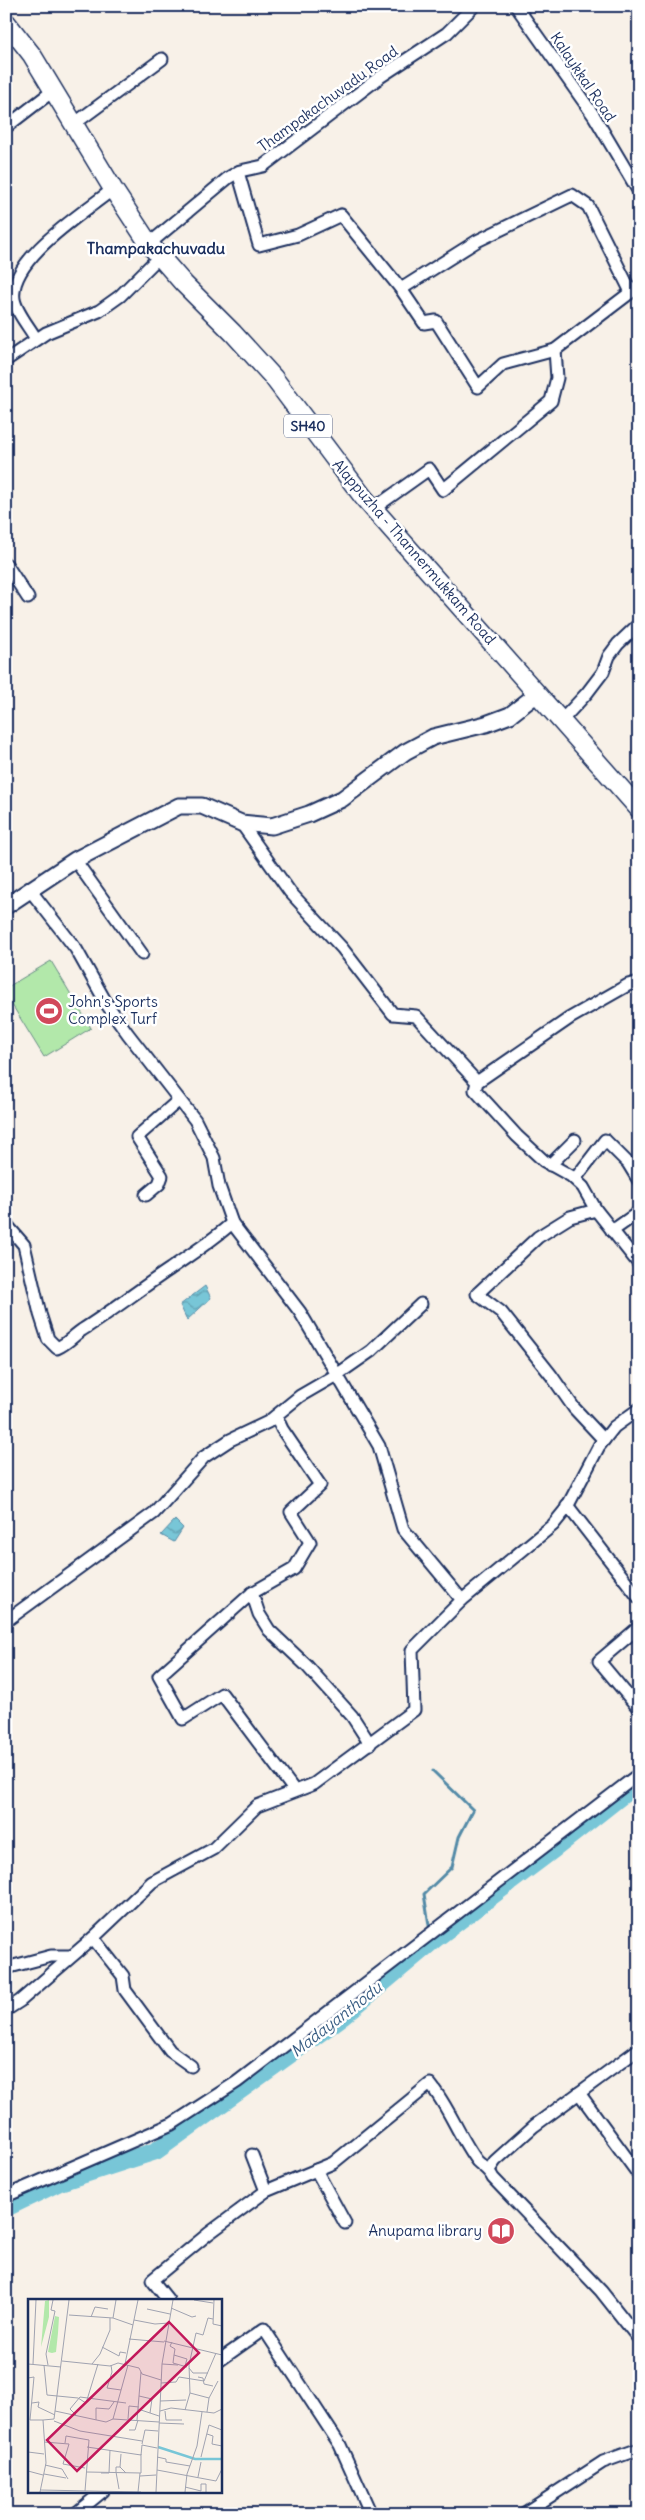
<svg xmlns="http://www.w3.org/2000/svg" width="645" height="2520" viewBox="0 0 645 2520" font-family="Delius,sans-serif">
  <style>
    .pitch { fill: #b2e8aa; stroke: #668c84 }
    .water { fill: url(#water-waves); stroke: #538aa7 }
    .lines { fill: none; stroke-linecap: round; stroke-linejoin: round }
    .stream { stroke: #538aa7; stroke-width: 3 }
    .river { stroke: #78c6d7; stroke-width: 18 }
    .street-casing { stroke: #1b2f5e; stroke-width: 15 }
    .secondary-casing { stroke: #1b2f5e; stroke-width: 19 }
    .primary-casing { stroke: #1b2f5e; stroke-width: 21 }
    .street { stroke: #fff; stroke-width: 11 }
    .secondary { stroke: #fff; stroke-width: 15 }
    .primary { stroke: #fff; stroke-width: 18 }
    .labels { text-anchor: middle; stroke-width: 5; stroke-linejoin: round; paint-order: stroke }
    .shield { fill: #fff; stroke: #5f6d8e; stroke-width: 1 }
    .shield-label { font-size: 14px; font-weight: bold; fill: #1b2f5e }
    .street-label { font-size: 15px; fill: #1b2f5e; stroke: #fff }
    .poi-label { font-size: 15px; fill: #1b2f5e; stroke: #fff; text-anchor: start }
    .neighbourhood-label { font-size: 16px; font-weight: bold; fill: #1b2f5e; stroke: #fff }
    .water-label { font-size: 16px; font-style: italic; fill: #375c82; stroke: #fff }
    .inset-river { fill: none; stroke: #78c6d7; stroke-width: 2.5 }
    .inset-road { fill: none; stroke: #a0a3b1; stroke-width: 1 }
    .view { fill: #c2185b; fill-opacity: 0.15; stroke: #c2185b; stroke-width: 2.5 }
    .inset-edge { fill: none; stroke: #1b2f5e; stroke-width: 2.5 }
  </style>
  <defs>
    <pattern id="water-waves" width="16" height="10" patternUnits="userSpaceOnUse" patternTransform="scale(1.25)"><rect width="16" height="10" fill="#78c6d7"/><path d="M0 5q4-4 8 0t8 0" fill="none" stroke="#62a1b2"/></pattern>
  </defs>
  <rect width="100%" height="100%" fill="#f8f1e8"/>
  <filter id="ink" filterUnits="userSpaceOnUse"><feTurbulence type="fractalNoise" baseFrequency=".02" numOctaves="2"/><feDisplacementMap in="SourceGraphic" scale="10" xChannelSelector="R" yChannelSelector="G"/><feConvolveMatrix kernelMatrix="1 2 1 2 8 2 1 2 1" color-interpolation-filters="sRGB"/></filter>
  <g filter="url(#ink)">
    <polygon class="pitch" points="51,961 91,1028 44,1057 6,995 6,988"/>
    <g class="water">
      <polygon points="205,1286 211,1298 187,1320 180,1305"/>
      <polygon points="175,1520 183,1528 174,1542 161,1535"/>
    </g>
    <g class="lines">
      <polyline class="stream" points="430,1931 424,1894 452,1867 459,1837 473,1810 433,1771"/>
      <polyline class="river" points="6,2208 60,2182 156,2151 342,2017 435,1939 554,1849 639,1782"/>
      <g class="street-casing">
        <g id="street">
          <polyline points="516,6 594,116 639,192"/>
          <polyline points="74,124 162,59"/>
          <polyline points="6,127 54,90"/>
          <polyline points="238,172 259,245 298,235 341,215 401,289 477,241 572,195 588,206 631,292"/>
          <polyline points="149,244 228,178 240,171 263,166 380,77 447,33 474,6"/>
          <polyline points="401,289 424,323 436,321 478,387 503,364 555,350 639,286"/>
          <path d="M36,339C30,328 16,312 14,299C8,259 85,212 113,189"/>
          <polyline points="6,360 46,333 99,311 120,296 160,256"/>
          <polyline points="373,509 429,469 443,490 551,401 557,378 555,350"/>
          <polyline points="6,564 28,598"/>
          <polyline points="561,721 587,693 603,672 609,656 618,644 639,624"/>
          <polyline points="241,823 290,892 342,948 393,1014 416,1016 477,1082"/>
          <polyline points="75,860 142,954"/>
          <polyline points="639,982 628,985 570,1018 477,1082 475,1090 517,1136 544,1161 571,1176 583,1187 596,1210 639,1264"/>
          <polyline points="550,1165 575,1140"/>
          <polyline points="575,1179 605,1140 628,1163 639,1181"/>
          <polyline points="146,1195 159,1184 162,1176 137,1137 179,1100"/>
          <polyline points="596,1210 570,1217 538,1237 477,1294 501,1312 551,1375 574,1408 604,1440"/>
          <path d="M6,1224L24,1245L40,1314L48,1339L57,1348C67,1344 73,1336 82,1330C112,1311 140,1289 170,1269C191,1254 212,1241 232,1223"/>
          <polyline points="612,1231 639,1212"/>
          <polyline points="276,1416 282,1429 320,1485 291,1512 310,1542 294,1569 252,1593 159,1676 183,1719 222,1694 294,1790"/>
          <polyline points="567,1505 639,1598"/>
          <polyline points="252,1593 259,1614 269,1630 307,1666 352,1716 370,1744"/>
          <polyline points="462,1600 553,1525 566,1509 599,1446 614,1427 639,1409"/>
          <polyline points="6,1621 154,1513 204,1457 230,1440 268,1422 300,1396 338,1374 371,1351 421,1304"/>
          <polyline points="639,1627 599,1661 639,1709"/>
          <polyline points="93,1938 123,1976 125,1990 170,2051 191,2066"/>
          <polyline points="6,1968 51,1956 69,1956"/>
          <polyline points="6,2010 20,2001 93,1938 152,1882 213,1849 257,1806 314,1784 414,1710 412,1650 462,1600 403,1529 379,1446 300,1312 232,1223 219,1186 214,1158 195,1120 128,1034 108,1006 76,949 30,890"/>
          <polyline points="579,2093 639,2175"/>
          <polyline points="252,2155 266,2191"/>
          <polyline points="316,2170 345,2223"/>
          <polyline points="489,2170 495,2161 534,2126 639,2049"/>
          <polyline points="6,2196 172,2124 237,2082 639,1774"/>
          <path d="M168,2300L152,2280L208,2234L266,2191L333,2163L430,2084C449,2107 459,2137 477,2161C483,2167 489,2169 493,2178L601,2291L639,2339"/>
          <polyline points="220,2360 264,2329 340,2445 371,2514"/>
          <polyline points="75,2514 103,2491"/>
          <polyline points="523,2514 603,2462 639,2449"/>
        </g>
      </g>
      <g class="secondary-casing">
        <polyline id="secondary" points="6,906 75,860 179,806 202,806 241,823 272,826 309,814 342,799 405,752 433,737 486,724 510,715 537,694"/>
      </g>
      <g class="primary-casing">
        <polyline id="primary" points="6,22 32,55 113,189 149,244 184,284 233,333 273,377 364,498 639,809"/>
      </g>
      <use href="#street" class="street"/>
      <use href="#secondary" class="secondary"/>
      <use href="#primary" class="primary"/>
    </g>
  </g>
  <defs>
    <g id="stadium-disc" transform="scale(1.4375)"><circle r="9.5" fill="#d1495b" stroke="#fff"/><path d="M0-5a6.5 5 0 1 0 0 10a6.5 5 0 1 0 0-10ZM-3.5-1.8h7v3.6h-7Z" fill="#fff"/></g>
    <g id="library-disc" transform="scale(1.4375)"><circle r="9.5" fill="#d1495b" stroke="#fff"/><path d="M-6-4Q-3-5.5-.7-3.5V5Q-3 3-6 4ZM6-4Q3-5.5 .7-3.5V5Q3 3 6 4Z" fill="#fff"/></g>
  </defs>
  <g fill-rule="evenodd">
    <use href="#stadium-disc" x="49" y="1011"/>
    <use href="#library-disc" x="501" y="2231"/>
  </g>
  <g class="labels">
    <rect class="shield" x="284" y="414.5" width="48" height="23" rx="4"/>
    <g class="shield-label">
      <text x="308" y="431">SH40</text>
    </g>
    <g class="street-label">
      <text transform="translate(583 77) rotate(56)" y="5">Kalaykkal Road</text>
      <text transform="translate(328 99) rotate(-36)" y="5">Thampakachuvadu Road</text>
      <text transform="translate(414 552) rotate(49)" y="5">Alappuzha - Thannermukkam Road</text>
    </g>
    <g class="poi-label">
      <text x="68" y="1007">John's Sports<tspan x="68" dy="17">Complex Turf</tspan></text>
      <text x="482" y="2236" text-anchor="end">Anupama library</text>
    </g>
    <g class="neighbourhood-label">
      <text x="156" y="254">Thampakachuvadu</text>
    </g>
    <g class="water-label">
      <text transform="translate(336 2019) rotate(-38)" y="6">Madayanthodu</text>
    </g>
  </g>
  <g transform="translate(28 2299)">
    <rect width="194" height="194" fill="#f8f1e8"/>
    <path d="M21,1V18L13,48L17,2ZM27,17L31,18L30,34L28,53L24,54L20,53Z" fill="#b2e8aa"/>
    <path class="inset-river" d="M130,148L167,160H194"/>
    <path class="inset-road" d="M166,1L185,4M186,1L185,25L194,27M143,9L164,18L168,17M119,10L142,15M41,16L85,19L105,26M63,18L67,8L80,10M85,19L88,1M106,21L127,25L141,24M101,40L136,43M136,42L194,56M144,43L142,47L147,50L146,56L159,60L157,67M74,48L91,57L92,53L98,54M146,56L145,64L159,68M34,62L82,67L90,64L111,69L114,75L133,81M0,65L33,68M5,65L8,1M64,65L72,55L82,31V19M97,65L110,1M134,65L150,66M16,66L19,96L50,99L58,104L70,65M20,66L18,55L27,12L23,11L25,1M83,66L84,73L79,89L93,91M161,69L165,74H180M170,78L175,79L176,85L185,87M0,79L6,78L2,121H15M133,84L148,83L151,78L176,82L188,54M162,94L161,66L168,34L175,36L180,19L185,20M111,97L113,73M181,99L190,82M132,102L158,101M4,104L11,103L10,108L27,116M110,110L131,117M157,111L162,94L181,99L179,113M27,112L78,123L85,120L100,66M132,112L143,109L186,114L194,110M137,112L138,121H154M48,116L42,110L52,98L98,104M85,120L131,123M100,120L101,107L111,108M68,121V109L81,110L86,103M109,121L111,97L124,100L122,114M26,122L52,132L114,142M131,124L156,125M101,131H107L110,121M179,135L185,137L184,145L194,147M16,143L41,145L35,165M37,144L38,137L61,141L57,192M114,145L117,131L130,132M59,148L113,156L114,146L129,149M0,153L16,155M93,155L92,168L98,174M129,158L138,160V163L162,167M173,158L181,126L194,131M35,165L57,169M17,166L34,170L40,180M129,171L188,182L194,170M0,172L15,176M59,173L113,174V155M73,174H81L82,151M16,175L38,179M159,175L169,147L174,113M112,177L128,176M170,178L173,163M157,188L173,192V185H178V193M91,190L88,173V168H92M12,191L113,193M12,193L18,164L15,121L26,120L41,1M110,193L112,174M128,193L134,65L145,1M157,193L159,175"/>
    <path class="view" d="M141,23L171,54L49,172L19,141Z"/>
    <rect width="194" height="194" class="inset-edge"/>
  </g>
  <rect width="645" height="2520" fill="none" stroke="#fff" stroke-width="25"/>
  <rect x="12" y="12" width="620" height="2495" fill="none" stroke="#1b2f5e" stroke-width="2" filter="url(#ink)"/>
</svg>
